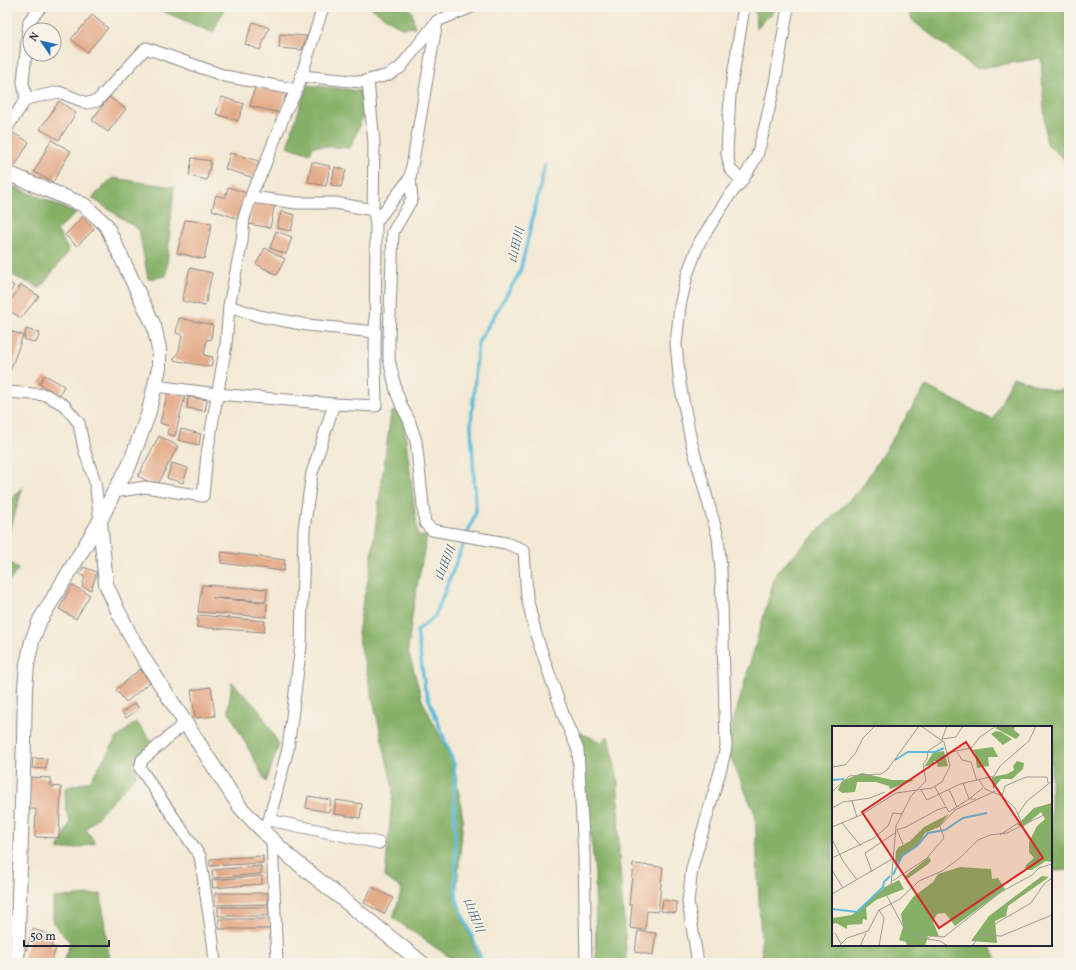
<svg xmlns="http://www.w3.org/2000/svg" width="1076" height="970" viewBox="0 0 1076 970" font-family="Vollkorn,'Noto Serif JP',serif">
  <style>
    .forest { fill: #85b066; stroke: #546950 }
    .lines { fill: none; stroke-linecap: round; stroke-linejoin: round }
    .stream { stroke: #5cbbda; stroke-width: 3.5 }
    .building { fill: #e4ab89 }
    .minor-casing { stroke: #8a8688; stroke-width: 13 }
    .tertiary-casing { stroke: #8a8688; stroke-width: 16 }
    .minor { stroke: #fff; stroke-width: 11 }
    .tertiary { stroke: #fff; stroke-width: 14 }
    .labels { text-anchor: middle; stroke-width: 3; stroke-linejoin: round; paint-order: stroke }
    .water-label { font-size: 12px; font-style: italic; fill: #365873; stroke: #f7f3e8 }
    .inset-river { fill: none; stroke: #5cbbda; stroke-width: 2 }
    .inset-road { fill: none; stroke: #9f9997; stroke-width: 1 }
    .view { fill: #d62828; fill-opacity: 0.15; stroke: #d62828; stroke-width: 2 }
    .inset-edge { fill: none; stroke: #22223b; stroke-width: 2 }
  </style>
  <rect width="100%" height="100%" fill="#f7f3e8"/>
  <filter id="ink" filterUnits="userSpaceOnUse"><feTurbulence type="fractalNoise" baseFrequency=".025" numOctaves="2"/><feDisplacementMap in="SourceGraphic" scale="8" xChannelSelector="R" yChannelSelector="G"/><feConvolveMatrix kernelMatrix="1 2 1 2 8 2 1 2 1" color-interpolation-filters="sRGB"/></filter>
  <filter id="wash" filterUnits="userSpaceOnUse"><feTurbulence type="fractalNoise" baseFrequency=".012" numOctaves="4" result="noise"/><feDisplacementMap in="SourceGraphic" scale="16" xChannelSelector="R" yChannelSelector="G"/><feGaussianBlur stdDeviation="0.9" result="paint"/><feColorMatrix in="noise" values="0 0 0 0 0 0 0 0 0 0 0 0 0 0 0 0 0 1.4 0 .05"/><feComposite in="paint" operator="in"/></filter>
  <g filter="url(#wash)">
    <rect width="100%" height="100%" fill="#f3e9d4"/>
    <g class="forest">
      <polygon points="153,7 225,7 213,33"/>
      <polygon points="370,7 408,7 412,12 415,27 401,28"/>
      <polygon points="755,7 779,7 756,28"/>
      <polygon points="906,7 1069,7 1069,164 1046,143 1041,58 975,69 913,21"/>
      <polygon points="307,85 360,91 365,112 350,148 313,146 310,154 287,146"/>
      <polygon points="112,178 174,187 166,276 148,279 139,230 92,198"/>
      <polygon points="7,183 76,213 57,230 69,251 40,288 7,273"/>
      <polygon points="1013,377 1054,391 1069,388 1069,870 1051,871 1051,727 833,727 833,945 989,945 999,963 762,963 755,814 726,747 776,573 861,488 926,386 993,420"/>
      <polygon points="402,407 418,536 427,536 413,608 408,650 422,700 454,764 463,820 456,898 480,963 458,963 393,918 402,889 385,877 393,788 358,634 363,601 369,575 391,413"/>
      <polygon points="23,486 7,542 7,505"/>
      <polygon points="7,560 18,569 7,585"/>
      <polygon points="232,682 260,711 279,745 266,782 228,710"/>
      <polygon points="136,722 154,743 133,764 137,775 86,829 95,843 77,848 58,850 70,822 66,810 65,788 90,781 116,739"/>
      <polygon points="579,732 601,742 608,736 618,780 619,856 627,963 596,963 595,873"/>
      <polygon points="101,894 109,959 94,963 64,963 70,942 53,923 53,898"/>
    </g>
    <g class="lines">
      <polyline class="stream" points="483,963 456,898 454,764 425,689 417,631 435,616 476,512 471,425 478,343 520,272 545,166"/>
    </g>
    <g id="blocks">
      <g class="building">
        <polygon points="92,15 108,28 87,52 71,39"/>
        <polygon points="253,22 269,28 260,50 245,44"/>
        <polygon points="280,34 307,36 302,50 279,48"/>
        <polygon points="255,87 287,92 280,113 250,106"/>
        <polygon points="109,97 126,109 108,132 92,120"/>
        <polygon points="222,97 244,104 238,121 216,114"/>
        <polygon points="59,101 76,113 59,140 40,129"/>
        <polygon points="13,133 29,142 15,166 7,161 7,143"/>
        <polygon points="51,140 71,151 53,182 34,172"/>
        <polygon points="230,153 259,161 254,178 225,169"/>
        <polygon points="192,158 211,161 207,180 189,176"/>
        <polygon points="312,162 330,166 326,186 308,182"/>
        <polygon points="335,167 346,170 341,187 331,185"/>
        <polygon points="228,187 247,193 239,219 212,210 216,195 225,198"/>
        <polygon points="254,199 275,203 270,228 249,224"/>
        <polygon points="281,211 295,215 291,231 277,228"/>
        <polygon points="82,217 94,229 77,246 65,235"/>
        <polygon points="185,220 212,223 204,259 177,253"/>
        <polygon points="276,231 292,237 286,254 270,248"/>
        <polygon points="265,248 285,259 277,275 256,264"/>
        <polygon points="190,268 212,273 205,306 182,301"/>
        <polygon points="7,281 14,286 7,297"/>
        <polygon points="21,285 39,296 21,318 7,309 7,306"/>
        <polygon points="179,318 213,325 211,340 207,339 204,355 213,357 211,367 173,360 179,351 182,335 176,333"/>
        <polygon points="26,329 40,333 36,343 24,339"/>
        <polygon points="7,330 23,335 9,374 7,373"/>
        <polygon points="45,375 64,386 59,396 39,384"/>
        <polygon points="168,392 185,396 175,436 167,434 169,426 160,423"/>
        <polygon points="188,397 207,400 205,411 187,408"/>
        <polygon points="181,429 201,434 199,445 178,440"/>
        <polygon points="159,436 178,446 157,486 138,476"/>
        <polygon points="172,463 188,468 183,483 167,478"/>
        <polygon points="222,552 285,560 284,571 221,563"/>
        <polygon points="83,567 97,572 91,590 82,587 85,577 80,575"/>
        <polygon points="72,585 90,595 76,619 59,609"/>
        <polygon points="202,585 267,589 266,601 213,598 267,603 266,617 198,612"/>
        <polygon points="198,615 265,621 264,632 197,627"/>
        <polygon points="140,669 150,682 126,702 116,690"/>
        <polygon points="211,687 215,716 195,718 191,690"/>
        <polygon points="135,703 139,709 126,718 122,712"/>
        <polygon points="7,745 11,746 8,761 7,761"/>
        <polygon points="33,758 47,759 46,769 32,768"/>
        <polygon points="29,777 51,778 51,786 61,787 59,838 35,837 36,809 29,809"/>
        <polygon points="308,796 331,800 329,812 306,808"/>
        <polygon points="336,800 362,804 360,818 334,814"/>
        <polygon points="263,856 263,863 210,866 210,859"/>
        <polygon points="633,864 663,867 658,912 647,911 645,930 630,928 632,905 629,905"/>
        <polygon points="261,866 261,874 213,878 212,870"/>
        <polygon points="262,876 262,884 213,888 212,880"/>
        <polygon points="372,887 393,898 384,914 364,903"/>
        <polygon points="215,893 268,893 268,904 215,905"/>
        <polygon points="663,900 677,902 676,913 661,911"/>
        <rect x="218" y="907" width="51" height="9"/>
        <rect x="219" y="919" width="51" height="10"/>
        <polygon points="33,929 54,936 51,946 56,948 51,963 22,963"/>
        <polygon points="638,931 656,933 653,955 635,952"/>
      </g>
    </g>
  </g>
  <g filter="url(#ink)">
    <use href="#blocks" fill-opacity="0" stroke="#8a8688" stroke-width="1"/>
    <g class="lines">
      <g class="minor-casing">
        <g id="minor">
          <polyline points="437,21 410,178 412,199 393,232 389,338 389,359 396,391 402,407 409,420 416,441 425,523 432,530 506,543 524,550 527,597 536,635 564,717 578,750 584,855 586,963"/>
          <polyline points="302,76 361,82 388,75 400,68 437,21 472,7"/>
          <polyline points="368,81 374,143 373,210"/>
          <polyline points="26,99 59,92 87,103 97,101 146,48 225,76 297,90"/>
          <polyline points="7,128 26,99 23,82 29,21 41,7"/>
          <polyline points="742,181 730,169 727,153 730,94 744,7"/>
          <polyline points="251,197 297,203 335,203 373,210 376,222"/>
          <polyline points="229,306 259,316 307,325 375,332"/>
          <polyline points="155,386 217,394 334,404"/>
          <polyline points="7,392 46,395 64,405 79,423 84,449 95,482 100,521"/>
          <polyline points="114,492 145,487 203,496 207,454 226,345 229,306 242,241 244,218 253,190 262,172 287,108 297,90 323,7"/>
          <polyline points="185,723 142,760 140,768 200,856 213,942 215,963"/>
          <polyline points="269,820 379,843"/>
          <polyline points="261,829 269,820 288,749 301,645 302,599 303,580 304,529 312,473 334,404 376,406 375,363 376,222 410,178"/>
          <polyline points="272,839 277,963"/>
          <polyline points="698,963 688,902 692,868 721,768 726,747 721,570 718,537 691,441 680,384 676,344 680,306 687,275 699,243 729,196 742,181 757,156 765,126 775,83 788,7"/>
        </g>
      </g>
      <g class="tertiary-casing">
        <g id="tertiary">
          <polyline points="7,173 84,205 106,225 154,326 159,349 159,368 148,415 129,466 114,492 100,521 40,620 32,641 27,665 25,688 24,740 17,963"/>
          <polyline points="100,521 106,584 118,611 130,635 144,659 240,807 261,829 290,857 422,963"/>
        </g>
      </g>
      <use href="#minor" class="minor"/>
      <use href="#tertiary" class="tertiary"/>
    </g>
  </g>
  <g class="labels">
    <g class="water-label">
      <text transform="translate(516 245) rotate(-77)" y="4">山田川</text>
      <text transform="translate(445 563) rotate(-68)" y="4">山田川</text>
      <text transform="translate(474 915) rotate(68)" y="4">山田川</text>
    </g>
  </g>
  <g transform="translate(832 726)">
    <rect width="220" height="220" fill="#f3e9d4"/>
    <path d="M166,0H183L182,4L188,9L184,13L163,2ZM164,5L169,6L180,13L171,19L159,8ZM161,21L166,31H156L157,40L145,42L143,27L140,24ZM112,25L116,40L106,41L104,35H102V38L92,41L101,27ZM185,35L192,37L191,43L180,53H169L161,63L160,51L175,48L182,44L181,40ZM30,47L60,54H83L58,63L57,60L44,56H25L23,66L10,67L6,64L10,55ZM220,77V136L214,135L200,144H193L194,139L202,132L197,126V116L205,100L213,93L209,86L191,101L185,99L202,82ZM117,88L107,101L93,107L85,120L70,130L63,140L64,125L67,121L78,115L92,101ZM97,131L99,135L95,139L75,153L73,150ZM128,141L159,143L160,153L166,152L173,163L123,200L113,187L105,188L101,196L107,210H96L93,220H75L74,216L67,214L71,201L69,188L81,171L101,156L106,148ZM210,150L217,151L176,180L174,190L163,195L165,217L139,215L157,190ZM67,154L72,163L44,174L34,182L35,194L31,193L30,198L15,199V203L4,197L0,198V192L20,189L53,161Z" fill="#85b066"/>
    <path class="inset-river" d="M63,34L76,26H103L112,22M0,54L12,53M61,149L70,130L85,120L96,107L113,104L131,92L155,87M0,183L25,186L51,161L52,156L58,150"/>
    <path class="inset-road" d="M115,0L110,13L124,11L131,0M111,15L96,25L95,33L91,38L94,55L79,70L64,100L59,158L54,168L73,204L90,212L108,215L116,220M125,26L130,34L139,36L145,55M115,27L139,22L148,11L164,0M0,41L13,39L23,28L31,12L43,0M147,54L153,63L170,70L183,82L189,95L168,109M131,57L137,73M103,61L114,81M117,63L125,81M89,64L95,74L128,58L162,50L168,40L197,15L204,0M0,66L17,50L49,48L55,44L87,0M170,70L173,60L194,51H215L216,57M138,72L151,62M20,75L25,91M0,82L11,76L38,72L53,66M186,88L195,75L220,55M10,97L29,120M0,101L29,89L64,67L100,62L110,56L118,40L112,16L89,0M64,104L74,101L105,84L114,81L117,86L137,73H144M65,104L71,118M0,113L11,135L25,154M0,132L42,112L56,100L61,87L70,88M0,144L11,162M40,146L33,127L63,107M59,156L95,132L112,112L108,100L123,84L163,65M0,168L60,133M3,207L9,218M153,209L163,198L199,177L212,158L220,152M95,213L99,210L112,211L169,166L200,149L207,142L220,138M7,220L15,212L36,205L47,184L68,173L87,155L110,145L128,132L146,114L158,109L175,107L220,85M28,220L34,207M47,220L52,192L47,184M140,220L149,209L169,210L220,189"/>
    <path class="view" d="M134,16L211,132L107,202L30,86Z"/>
    <rect width="220" height="220" class="inset-edge"/>
  </g>
  <rect width="1076" height="970" fill="none" stroke="#f7f3e8" stroke-width="24"/>
  <g transform="translate(42 42) rotate(304)"><circle r="19" fill="#f7f3e8" stroke="#a29fa3"/>
  <path d="M0-3L7 15L0 10L-7 15Z" fill="#1f6fb2"/>
  <text y="-6" font-size="11" font-weight="bold" text-anchor="middle" fill="#22223b">N</text>
  </g>
  <path d="M24 940v6h85v-6" fill="none" stroke="#22223b" stroke-width="2"/>
  <text x="30" y="940" font-size="12" fill="#22223b" stroke="#f7f3e8" stroke-width="3" paint-order="stroke">50 m</text>
</svg>
